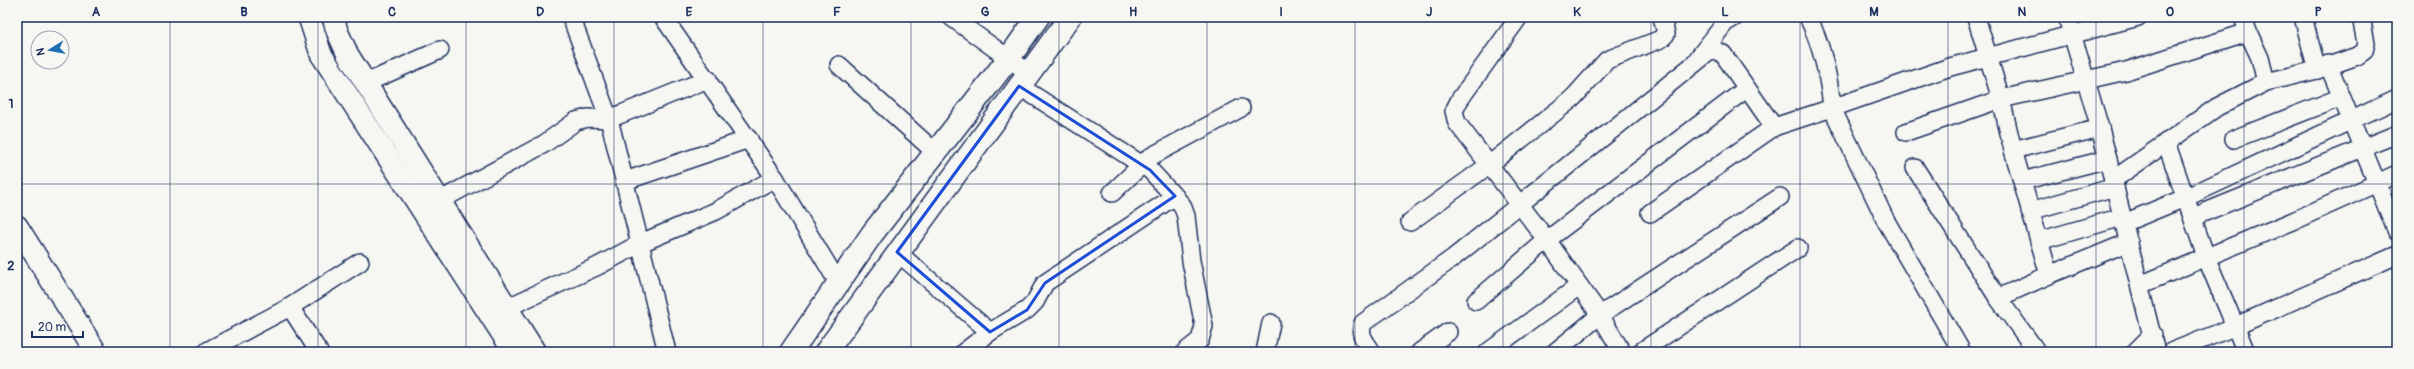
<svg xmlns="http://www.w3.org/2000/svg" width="2414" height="369" viewBox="0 0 2414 369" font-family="Pangolin,sans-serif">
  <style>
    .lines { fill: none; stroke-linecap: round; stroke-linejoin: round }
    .minor-casing { stroke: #1b2f5e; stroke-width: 20 }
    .tertiary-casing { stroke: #1b2f5e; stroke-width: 24 }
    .primary-casing { stroke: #1b2f5e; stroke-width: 25 }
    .minor { stroke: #f6f6f2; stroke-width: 17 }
    .tertiary { stroke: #f6f6f2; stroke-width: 21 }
    .primary { stroke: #f6f6f2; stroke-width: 22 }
    .marked { fill: none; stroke: #1d4ed8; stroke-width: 3; stroke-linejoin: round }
    .grid { fill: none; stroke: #1b2f5e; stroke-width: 1; stroke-opacity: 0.55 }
    .neatline { fill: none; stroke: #1b2f5e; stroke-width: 1.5 }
    .grid-label { font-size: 13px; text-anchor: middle; font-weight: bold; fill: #1b2f5e }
  </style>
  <rect width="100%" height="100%" fill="#f6f6f2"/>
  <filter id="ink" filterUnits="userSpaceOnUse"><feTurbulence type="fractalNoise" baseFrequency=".025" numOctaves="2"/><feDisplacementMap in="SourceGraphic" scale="8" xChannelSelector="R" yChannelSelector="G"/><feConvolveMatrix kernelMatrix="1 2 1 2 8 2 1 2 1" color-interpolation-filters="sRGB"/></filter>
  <g filter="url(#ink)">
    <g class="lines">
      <g class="minor-casing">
        <g id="minor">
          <polyline points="571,17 609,119 667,352"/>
          <polyline points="663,17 775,178 839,284"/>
          <polyline points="951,17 1029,73"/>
          <polyline points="1519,17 1460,99 1454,111 1457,123 1547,240 1600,315 1780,197"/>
          <polyline points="1976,17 2001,99 2013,150 2049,275 2129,242"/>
          <polyline points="2067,17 2100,128 2156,352"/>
          <polyline points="2303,17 2317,70"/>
          <polyline points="2248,32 2260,58 2266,82"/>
          <polyline points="1698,58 1725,23 1735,17"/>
          <polyline points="2328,64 2397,232"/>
          <polyline points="839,65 935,152"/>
          <polyline points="366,83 440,50"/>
          <polyline points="1019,86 1150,170 1182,205 1186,216 1191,261 1204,326 1200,340 1185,352"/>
          <polyline points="1906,132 2001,99 2126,71 2248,32 2243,17"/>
          <polyline points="2234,139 2342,97"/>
          <polyline points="2166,142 2206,257 2246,352"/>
          <polyline points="2013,150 2100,128"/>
          <polyline points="1915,168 1998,298 2049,275"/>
          <polyline points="2113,180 2217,107 2266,82 2317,70 2357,56 2364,51 2366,43 2361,17"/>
          <polyline points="625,181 749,139"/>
          <polyline points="2022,181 2108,159"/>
          <polyline points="1112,193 1150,157 1241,108"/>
          <polyline points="439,201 544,144 576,121 588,118 609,119 708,79"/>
          <polyline points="2030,211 2115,187"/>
          <path d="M1650,213L1774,127L1832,108C1829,76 1822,46 1808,17"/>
          <polyline points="2193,217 2397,134"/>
          <polyline points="1410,222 1489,165 1573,98 1607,60 1661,39 1666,34 1662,17"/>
          <polyline points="2124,223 2187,197 2397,99"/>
          <polyline points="2039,241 2122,217"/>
          <polyline points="897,252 990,332"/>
          <polyline points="2140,285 2293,221 2397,174"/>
          <polyline points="1998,298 2037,352"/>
          <polyline points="1476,301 1547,240 1746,89"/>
          <polyline points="290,307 319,352"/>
          <polyline points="506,308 598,266 641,243 716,211 775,178"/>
          <polyline points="207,351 290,307 360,262"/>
          <polyline points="964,352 990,332 1027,310 1035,302 1045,283 1175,196"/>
          <polyline points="1265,352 1271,323"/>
          <path d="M1372,352C1366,342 1358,335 1363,323L1453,258L1709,52L1717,51L1723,54L1774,127"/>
          <polyline points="1420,352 1448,332"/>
          <polyline points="1488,352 1579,286"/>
          <polyline points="1555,352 1600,315 1622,352"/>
          <polyline points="1640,352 1798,248"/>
          <polyline points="1962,352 1886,221 1832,108 1950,67 2138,17"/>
          <polyline points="2135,352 2153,334"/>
          <polyline points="2171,352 2236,326 2397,255"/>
        </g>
      </g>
      <g class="tertiary-casing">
        <g id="tertiary">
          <polyline points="309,17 321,54 514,352"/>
          <polyline points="333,17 337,31 348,55 535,352"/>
          <polyline points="17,226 96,352"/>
        </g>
      </g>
      <g class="primary-casing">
        <g id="primary">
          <polyline points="791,352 872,234 1009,58 1038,17"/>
          <polyline points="826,352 1070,17"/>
        </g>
      </g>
      <use href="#minor" class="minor"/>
      <use href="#tertiary" class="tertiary"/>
      <use href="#primary" class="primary"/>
    </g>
  </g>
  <path class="marked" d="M1019,86L1150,170L1175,196L1045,283L1027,310L990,332L897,252Z"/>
  <path class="grid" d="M170,17V352M318,17V352M466,17V352M614,17V352M763,17V352M911,17V352M1059,17V352M1207,17V352M1355,17V352M1503,17V352M1651,17V352M1800,17V352M1948,17V352M2096,17V352M2244,17V352M17,184H2397"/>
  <rect width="2414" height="369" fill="none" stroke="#f6f6f2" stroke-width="44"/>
  <g transform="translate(50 50) rotate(259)"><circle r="19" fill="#f6f6f2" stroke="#9ea6b7"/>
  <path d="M0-3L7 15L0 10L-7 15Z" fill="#1f6fb2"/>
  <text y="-6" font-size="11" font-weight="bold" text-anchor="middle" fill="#1b2f5e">N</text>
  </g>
  <path d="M32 331v6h51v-6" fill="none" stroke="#1b2f5e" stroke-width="2"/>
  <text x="38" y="331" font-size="12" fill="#1b2f5e" stroke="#f6f6f2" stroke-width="3" paint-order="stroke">20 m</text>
  <rect x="22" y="22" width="2370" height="325" class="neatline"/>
  <g class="grid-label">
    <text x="96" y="16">A</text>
    <text x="244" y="16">B</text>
    <text x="392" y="16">C</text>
    <text x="540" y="16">D</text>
    <text x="689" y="16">E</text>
    <text x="837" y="16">F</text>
    <text x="985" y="16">G</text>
    <text x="1133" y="16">H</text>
    <text x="1281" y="16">I</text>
    <text x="1429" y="16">J</text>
    <text x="1577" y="16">K</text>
    <text x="1725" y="16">L</text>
    <text x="1874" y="16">M</text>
    <text x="2022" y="16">N</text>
    <text x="2170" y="16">O</text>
    <text x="2318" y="16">P</text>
    <text x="11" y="108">1</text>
    <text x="11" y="270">2</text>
  </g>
</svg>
